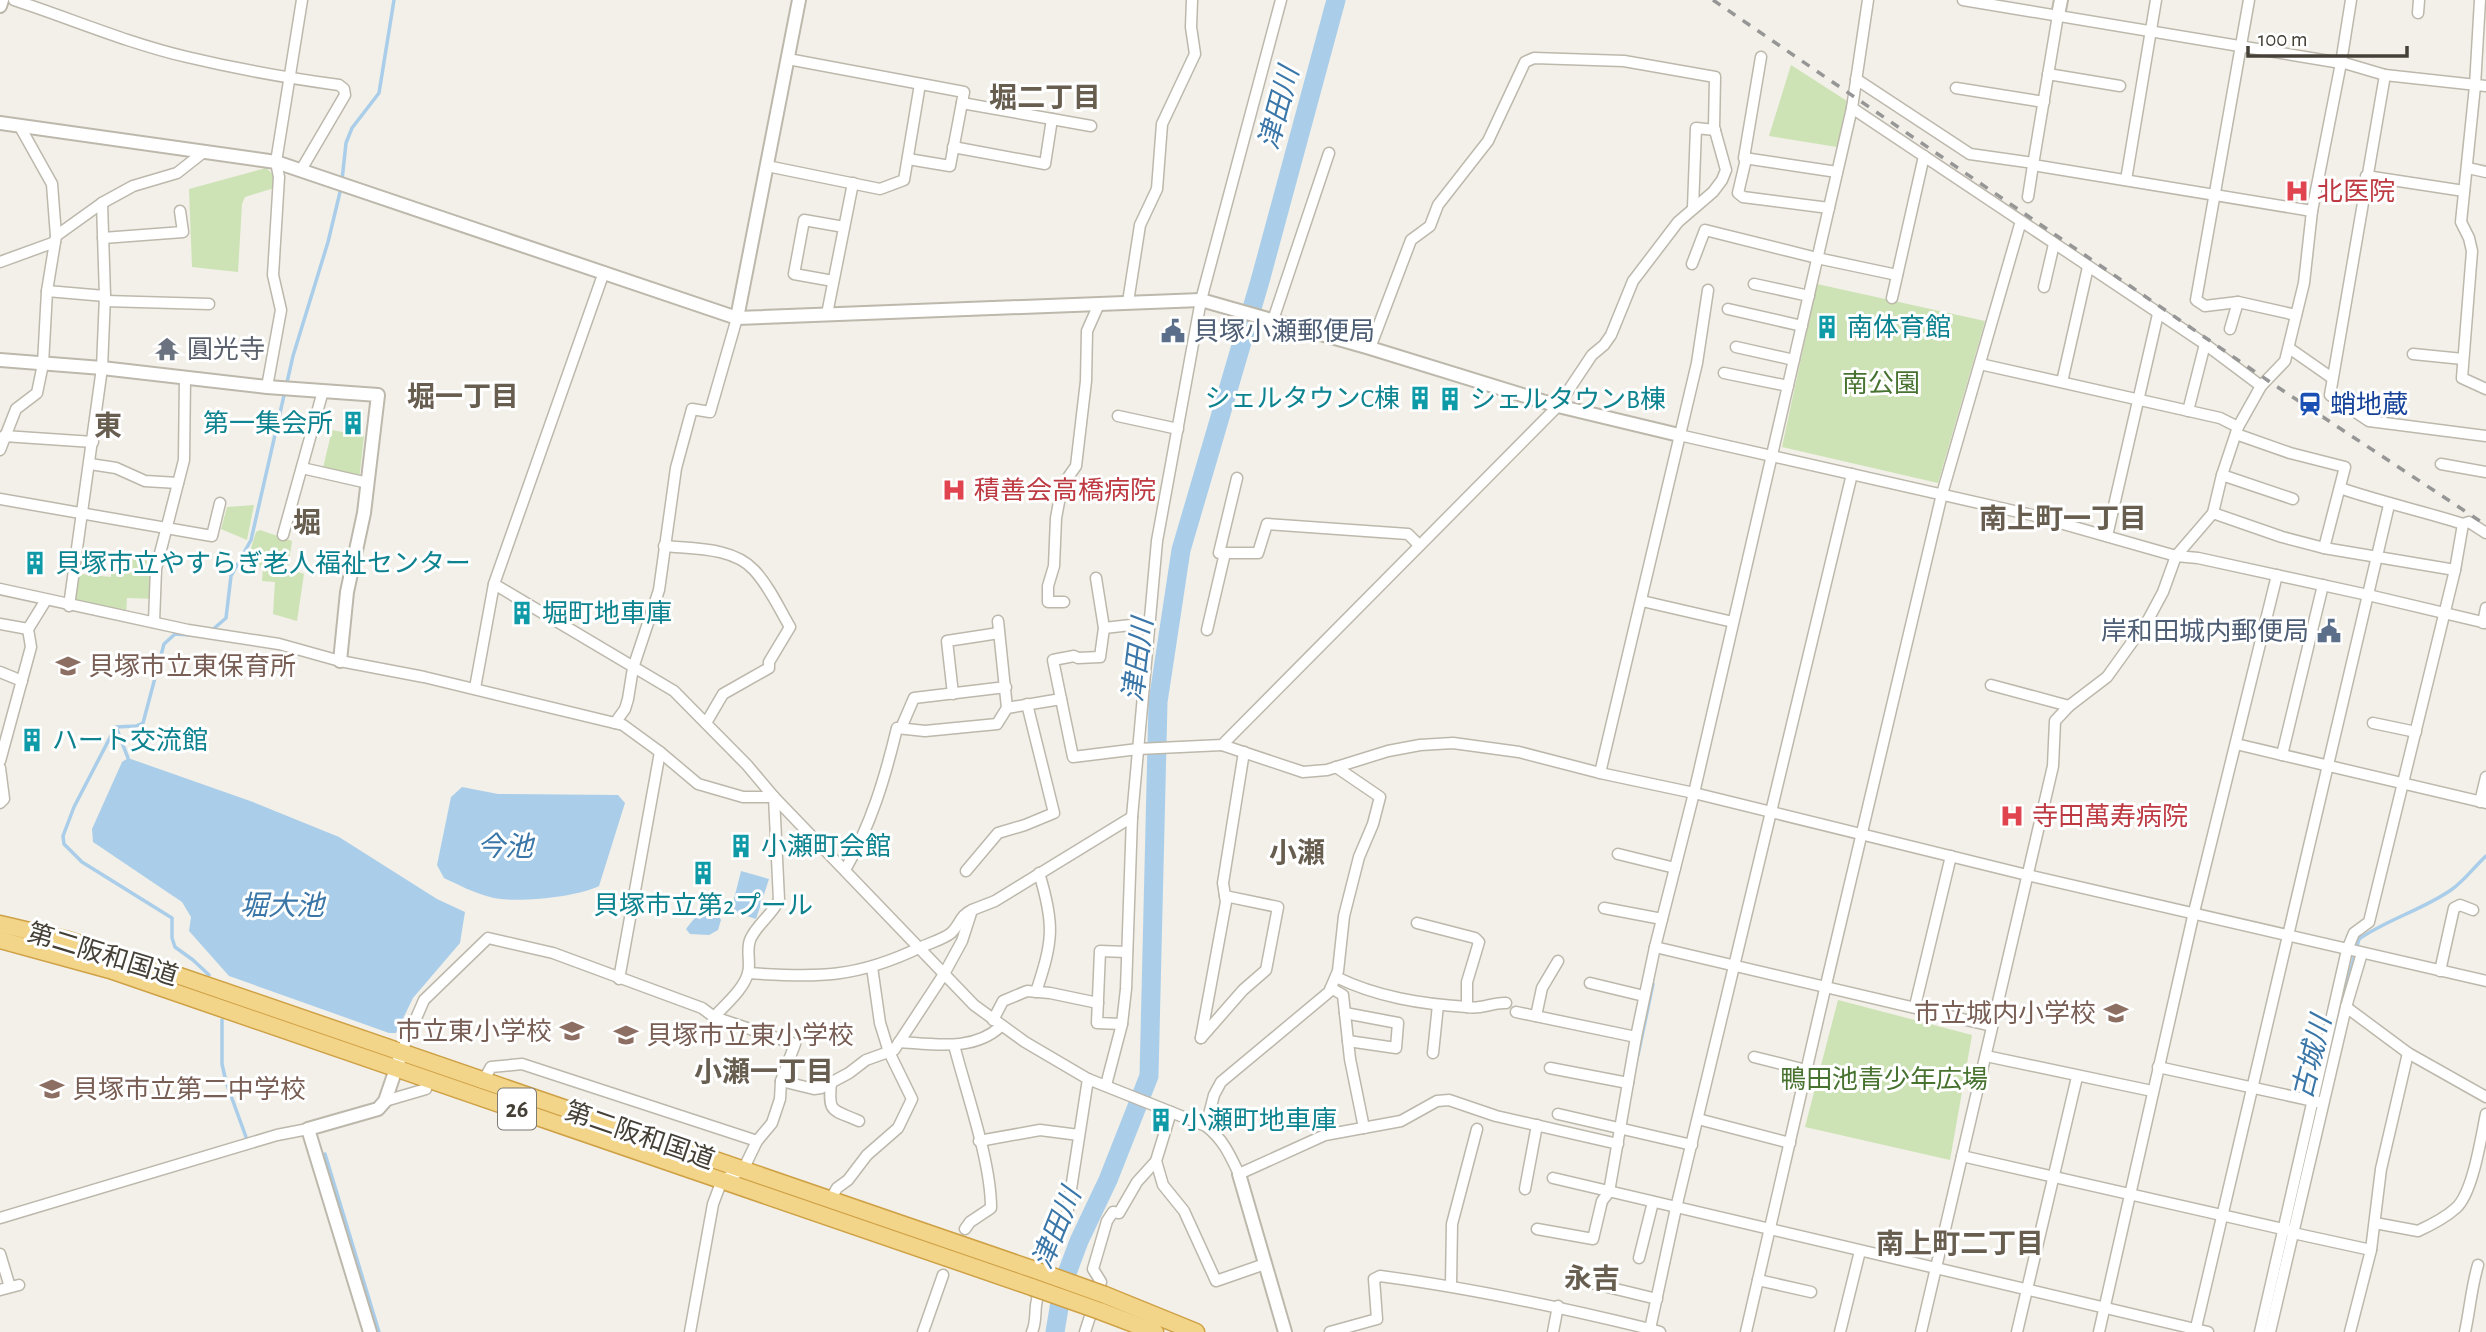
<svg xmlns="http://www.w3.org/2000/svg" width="2486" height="1332" viewBox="0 0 2486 1332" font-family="'Alegreya Sans','Noto Sans JP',sans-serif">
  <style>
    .green { fill: #cde3b5 }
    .water { fill: #aaceea }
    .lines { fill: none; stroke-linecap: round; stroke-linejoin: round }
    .stream { stroke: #aaceea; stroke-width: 3.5 }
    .river { stroke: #aaceea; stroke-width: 19 }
    .minor-casing { stroke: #bdb8ac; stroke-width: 13 }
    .tertiary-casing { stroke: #bdb8ac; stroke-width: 16 }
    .trunk-casing { stroke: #cfa146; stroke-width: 19 }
    .minor { stroke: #fff; stroke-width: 10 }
    .tertiary { stroke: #fff; stroke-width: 12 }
    .trunk { stroke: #f3d58a; stroke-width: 16 }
    .rail { stroke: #969696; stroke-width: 3.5; stroke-dasharray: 9 9; stroke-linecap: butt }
    .trunk-bridge-casing { stroke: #cfa146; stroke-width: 19; stroke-linecap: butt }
    .trunk-bridge { stroke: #f3d58a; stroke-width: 16 }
    .labels { text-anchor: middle; stroke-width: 6; stroke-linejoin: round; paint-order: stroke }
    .shield { fill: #fff; stroke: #7d7973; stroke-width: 2 }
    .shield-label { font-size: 24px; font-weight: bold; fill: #454037 }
    .health-label { font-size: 26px; fill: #be3a42; stroke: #fff; text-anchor: start }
    .culture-label { font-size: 26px; fill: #0d838f; stroke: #fff; text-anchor: start }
    .service-label { font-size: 26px; fill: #4e5e75; stroke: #fff; text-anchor: start }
    .worship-label { font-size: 26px; fill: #5b616d; stroke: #fff; text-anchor: start }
    .park-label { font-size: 26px; fill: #477230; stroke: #fff }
    .transit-label { font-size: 26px; fill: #164399; stroke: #fff; text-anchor: start }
    .education-label { font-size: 26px; fill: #785e54; stroke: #fff; text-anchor: start }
    .street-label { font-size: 26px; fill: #454037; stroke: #fff }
    .neighbourhood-label { font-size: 28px; font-weight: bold; fill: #675e50; stroke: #fff }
    .water-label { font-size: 28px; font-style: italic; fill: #3a76a7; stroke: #fff }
  </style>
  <rect width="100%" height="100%" fill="#f2f0e8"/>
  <g class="green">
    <polygon points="1791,65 1847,101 1837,147 1769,136"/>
    <polygon points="266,168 273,174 274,188 245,197 242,204 238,272 192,267 189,189"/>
    <polygon points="1817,284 1985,321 1938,483 1782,447"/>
    <polygon points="332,430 364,436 359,481 322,472"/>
    <polygon points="254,505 247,540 221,529 227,507"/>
    <polygon points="260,530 292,541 288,568 304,574 297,621 273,614 275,582 262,581 263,568 246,564 256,532"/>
    <polygon points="112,556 158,562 155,599 127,598 126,616 69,606 72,573 111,577"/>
    <polygon points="1838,1000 1972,1035 1950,1160 1805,1127"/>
  </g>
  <g class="water">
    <polygon points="128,758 253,802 339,837 437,899 465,912 460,943 413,998 396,1033 389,1033 229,976 189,931 191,917 182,902 93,842 92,829 122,762"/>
    <path d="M462,787L498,794L618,795L625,803L599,886C578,897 512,904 490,897C474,893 459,885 444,878L437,865L451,797Z"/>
    <polygon points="741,871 769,879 756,919 731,911"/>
    <path d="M706,911L719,916L721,920L718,930L709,935L690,934L686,929C693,920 696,915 706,911Z"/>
  </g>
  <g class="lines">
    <g class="stream">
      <polyline points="342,180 346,143 352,128 379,93 394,0"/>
      <polyline points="210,632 226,618 231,576 251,540 293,356 328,242 341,188"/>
      <polyline points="115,728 74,807 63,836 64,844 82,862 172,918 172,938 175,947 193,960 209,975"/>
      <polyline points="128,758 116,727 136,726 143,723 164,644 175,634 190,635"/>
      <path d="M2341,1006L2359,939C2388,919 2422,910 2451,890C2464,881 2474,867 2486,856"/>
      <polyline points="222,1020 222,1064 226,1082 246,1137"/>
      <polyline points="1638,1055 1653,984"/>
      <polyline points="325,1154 379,1332"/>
      <polyline points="2267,1323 2312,1133"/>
    </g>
    <polyline class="river" points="1055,1332 1063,1284 1079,1241 1108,1180 1149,1076 1158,702 1181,550 1260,281 1336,0"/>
    <g class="minor-casing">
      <g id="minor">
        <path d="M14,0C72,19 127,43 187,57C237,69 288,78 339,85L344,89L345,95L301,170"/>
        <polyline points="1963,0 2341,63"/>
        <polyline points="2249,0 2196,300 2205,306 2238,302 2296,315"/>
        <polyline points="2480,0 2475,86 2461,222 2469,238 2472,251 2462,378 2486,389"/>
        <polyline points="2418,13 2419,0"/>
        <polyline points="2058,15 2033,165 2312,211"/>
        <polyline points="1761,57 1744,158 1837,172"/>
        <polyline points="788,59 964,92 950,166 908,159"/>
        <polyline points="2341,62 2385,75 2486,86"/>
        <polyline points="2048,74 2120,86"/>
        <polyline points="2385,75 2330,395 2369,421 2486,436"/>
        <polyline points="1856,79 1970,154 2034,163"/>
        <polyline points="1956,88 2044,102"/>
        <polyline points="962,103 1091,126"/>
        <polyline points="1852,108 2205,344 2261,386"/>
        <polyline points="953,147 1045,164 1052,119"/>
        <polyline points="1746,159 1738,193 1743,197 1829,208"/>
        <polyline points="767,166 880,189 904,180 920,84"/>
        <polyline points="2468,168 2486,172"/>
        <polyline points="2366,176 2464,191"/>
        <polyline points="2126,180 2156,0"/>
        <polyline points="2028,197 2033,165"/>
        <polyline points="1693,208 1696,128 1715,130"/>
        <polyline points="56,236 102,203 133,186 177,173 205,151"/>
        <polyline points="103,238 183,232 180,211"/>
        <polyline points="0,262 55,242"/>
        <polyline points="1692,264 1705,230 1817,258 1897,275"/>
        <polyline points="833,281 794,274 804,220 844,227"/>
        <polyline points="1754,284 1809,296"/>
        <polyline points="2044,287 2054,244"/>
        <polyline points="47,291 105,296"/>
        <polyline points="1892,298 1924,156"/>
        <polyline points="105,301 209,304"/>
        <polyline points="1128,302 1140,225 1157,189 1162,124 1195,54 1191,27 1192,0"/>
        <polyline points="1728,309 1802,326"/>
        <polyline points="827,314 853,183"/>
        <polyline points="1273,320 1329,153"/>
        <polyline points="2230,329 2238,302"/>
        <polyline points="1736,347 1794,360"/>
        <polyline points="2289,348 2332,378"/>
        <polyline points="2413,354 2463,359"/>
        <polyline points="1980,364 2220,418 2238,427"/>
        <polyline points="1724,373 1788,386"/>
        <polyline points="2062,382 2088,267"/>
        <polyline points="267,387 281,310 273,275 279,177 276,162 302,0"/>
        <polyline points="2188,411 2205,344"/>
        <polyline points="1118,416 1178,429"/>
        <polyline points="2236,434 2290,453 2345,467 2324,548"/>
        <polyline points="1679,435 2032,515 2176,556 2198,558 2368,595 2486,623"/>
        <polyline points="4,436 93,442"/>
        <polyline points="0,450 16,409 37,393 43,364 47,291 56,236 52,184 19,125"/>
        <polyline points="90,464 116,468 145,481 178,483"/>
        <polyline points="2441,464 2486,472"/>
        <polyline points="302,468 368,483"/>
        <polyline points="2222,475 2293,499"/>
        <polyline points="1237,478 1219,553 1258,553 1267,524 1408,534 1419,545"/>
        <path d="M2340,488C2381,502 2422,511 2463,524"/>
        <polyline points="0,499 212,536 220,503"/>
        <polyline points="2213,513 2282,537 2324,548 2455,570"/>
        <polyline points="283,535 323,391"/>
        <polyline points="2107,536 2158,314"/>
        <path d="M664,546C693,549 733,547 754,570C769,586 779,608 790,627L769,662V668L723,694L706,723"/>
        <path d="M494,584L674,691L747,765L774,797L974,1005L1025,1042L1088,1079L1206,1126C1223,1139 1230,1155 1239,1174L1325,1135L1401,1121L1437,1101L1449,1100L1496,1116L1618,1144"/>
        <polyline points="0,589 188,630 279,644 340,661 424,677 623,725 660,752 698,784 743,797 774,797"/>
        <polyline points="1642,601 1733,622"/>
        <polyline points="1064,602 1048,602 1048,586 1054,566 1056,518 1062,486 1076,466 1086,381 1087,331 1099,304"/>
        <polyline points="69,606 102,368 105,296 102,203"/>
        <polyline points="154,622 156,569 184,460 185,377"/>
        <polyline points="2483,623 2486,608"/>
        <polyline points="0,624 28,629"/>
        <polyline points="1104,628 1149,623"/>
        <polyline points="1207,630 1225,553"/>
        <polyline points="0,672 22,681"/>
        <polyline points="1991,685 2069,706"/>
        <polyline points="475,688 494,584 604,272"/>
        <polyline points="953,694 947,641 999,633"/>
        <polyline points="1061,699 1053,660 1074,656 1078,658 1100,657 1104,628 1096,578"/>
        <polyline points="1007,708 1061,699 1073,757 1138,749 1222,745 1558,406 1592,355 1604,345 1611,335 1633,281 1678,222 1713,192 1722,180 1726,170 1714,127 1715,77 1624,61 1534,58 1525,62 1488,141 1438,205 1430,226 1411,240 1370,348"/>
        <polyline points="615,723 625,709 628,699 633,668 659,590 676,468 692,409 710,412 737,318"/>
        <polyline points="2373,723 2416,732"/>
        <polyline points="901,728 914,698 1006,687"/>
        <polyline points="2236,744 2486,803"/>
        <polyline points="1222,745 1303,772 1327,770 1388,751 1420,745 1453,743 1519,752 1600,773 1694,793 2027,875 2486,981"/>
        <polyline points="2282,755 2323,585"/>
        <polyline points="0,761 31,647 28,629 46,600"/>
        <polyline points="0,768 4,799 0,803"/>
        <polyline points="1600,773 1697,363 1708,290"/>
        <polyline points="2480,802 2486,777"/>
        <polyline points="1618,854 1675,868"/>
        <path d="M845,870C871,825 885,778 897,728L925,731L997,724L1007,708L998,621"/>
        <polyline points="966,871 998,833 1025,825 1054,813 1027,704"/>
        <polyline points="1604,908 1662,919"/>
        <polyline points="1655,947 1992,1026"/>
        <polyline points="2440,971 2454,908 2460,905 2473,910"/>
        <path d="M748,973C818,978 857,978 921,947C930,943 944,939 951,933C960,925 960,915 972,910"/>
        <path d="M1336,977C1377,997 1421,1004 1467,1007V982L1479,942L1475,938L1417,923"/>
        <polyline points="619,979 660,752"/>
        <polyline points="1590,983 1644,996"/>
        <polyline points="1331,988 1343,995 1350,1059 1364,1128"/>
        <path d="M1036,992C1053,941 1055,925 1039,873"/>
        <polyline points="1915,1006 1951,856"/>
        <path d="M1467,1007C1481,1010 1492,1002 1506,1003"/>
        <polyline points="2346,1007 2408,1053 2486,1097"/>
        <polyline points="1516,1012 1636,1037"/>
        <polyline points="1345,1013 1398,1023 1396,1048 1348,1041"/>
        <polyline points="1536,1016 1542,988 1558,961"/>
        <path d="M714,1017C725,1005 744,989 748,973C751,963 746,951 750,940C756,925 772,915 779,900L774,797"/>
        <polyline points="993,1020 1003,1001 1027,991 1050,993 1098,1003"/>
        <polyline points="1122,1024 1097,1023 1100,951 1127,952"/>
        <polyline points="1201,1038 1226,902 1223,883 1244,752"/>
        <polyline points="1201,1038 1243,990 1266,970 1278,907 1225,896"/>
        <path d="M899,1042C933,1044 974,1052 1001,1026"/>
        <path d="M954,1045C966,1092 991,1161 991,1208L970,1222L965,1229"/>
        <polyline points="401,1053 424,1000 488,938 553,953 702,1008 714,1017 795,1044 781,1081 780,1099 772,1123 757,1141 743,1170 722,1180 713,1204 690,1332"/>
        <polyline points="1433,1053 1438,1005"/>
        <polyline points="1986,1056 2152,1091"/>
        <polyline points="1754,1057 1806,1070"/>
        <polyline points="2158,1067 2318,1102"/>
        <polyline points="1550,1068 1628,1083"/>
        <polyline points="781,1081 814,1089 821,1088 849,1073 866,1060 894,1050 944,974 962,941 972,910 995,901 1132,817"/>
        <path d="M831,1082C828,1114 832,1109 859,1121"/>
        <polyline points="482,1083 491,1067 522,1064 757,1141"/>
        <polyline points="1106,1085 1122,1024 1126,989 1132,817 1157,541 1201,300 1281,0"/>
        <polyline points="385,1101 426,1089"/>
        <polyline points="1558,1114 1692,1145"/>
        <polyline points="1698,1119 1790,1143"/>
        <polyline points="1206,1126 1214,1095 1221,1082 1329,992 1338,971 1344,916 1359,857 1373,824 1380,797 1336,767"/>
        <polyline points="979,1141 1040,1130 1079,1135"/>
        <polyline points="1962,1156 2287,1230"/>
        <polyline points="1156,1161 1163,1185 1184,1211 1216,1281 1265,1264"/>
        <polyline points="1553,1178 2208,1332"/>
        <polyline points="1525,1189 1537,1125"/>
        <polyline points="830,1200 837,1188 848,1180 867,1155 898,1128 912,1099 889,1052 880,1023 872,967"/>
        <polyline points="0,1218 277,1135 308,1129"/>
        <path d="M2375,1223L2418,1231C2431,1225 2445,1218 2456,1208C2473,1193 2481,1137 2486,1114"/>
        <polyline points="1537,1229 1593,1239 1602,1201 1609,1192 1636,1037 1655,947 1694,793 1852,108 1868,0"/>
        <polyline points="2293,1233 2371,1250"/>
        <polyline points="0,1254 10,1287"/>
        <polyline points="1639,1258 1653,1202"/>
        <polyline points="1758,1280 1811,1292"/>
        <polyline points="1591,1283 1657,1299"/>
        <polyline points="1451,1285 1452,1224 1477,1129"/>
        <polyline points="0,1290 19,1285"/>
        <polyline points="923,1332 943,1275"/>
        <path d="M1032,1332C1036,1323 1035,1314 1036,1305C1041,1274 1052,1242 1067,1215L1088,1079"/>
        <polyline points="1085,1332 1101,1282 1093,1269 1107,1221 1113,1212 1119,1213 1137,1182 1156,1161 1171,1112"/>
        <path d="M1330,1332L1377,1319L1374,1279L1380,1276C1471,1288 1560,1307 1650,1329"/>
        <polyline points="1553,1332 1558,1306"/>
        <polyline points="1660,1332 1650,1329 1676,1208 1852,474"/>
        <polyline points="1746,1332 1825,989 1942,494 2021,221"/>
        <polyline points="1840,1332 1860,1251"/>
        <polyline points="1921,1332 2053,766 2055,721 2069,706 2107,677 2148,620 2163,592 2176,556 2213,513 2222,475 2238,427 2261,386 2285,361 2304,283 2312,211 2341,63 2351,0"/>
        <polyline points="2017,1332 2077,1077"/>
        <polyline points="2099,1332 2194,912 2277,575"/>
        <polyline points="2195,1332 2389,505"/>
        <polyline points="2260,1332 2347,950 2354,933 2369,922 2455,570 2463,524 2469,522 2486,533"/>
        <polyline points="2270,1332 2346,1007 2362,953"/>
        <polyline points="2350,1332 2371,1250 2381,1169 2408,1053"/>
        <path d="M2465,1332C2470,1309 2471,1289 2478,1265"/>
      </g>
    </g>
    <g class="tertiary-casing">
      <g id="tertiary">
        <polyline points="0,6 2,0"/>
        <polyline points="2058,15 2061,0"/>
        <polyline points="0,123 276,162 737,318 1201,300 1370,348 1558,406 1679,435"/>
        <polyline points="737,318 799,0"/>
        <polyline points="0,360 102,368 267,387 378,395 364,513 347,592 340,661"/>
        <polyline points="1239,1174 1285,1332"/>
        <polyline points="370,1332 308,1129 378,1109 385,1101 399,1060"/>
      </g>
    </g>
    <g class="trunk-casing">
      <g id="trunk">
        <polyline points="0,924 68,940 168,972 1038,1271"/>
        <polyline points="0,940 110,970 1032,1287"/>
        <polyline points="1105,1295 1196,1332"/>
        <polyline points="1100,1311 1155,1332"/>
      </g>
    </g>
    <use href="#minor" class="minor"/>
    <use href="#tertiary" class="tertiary"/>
    <use href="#trunk" class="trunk"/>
    <polyline class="rail" points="1713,0 2270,382 2486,525"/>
    <g class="trunk-bridge-casing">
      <g id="trunk-bridge">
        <polyline points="1038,1271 1105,1295"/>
        <polyline points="1032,1287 1100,1311"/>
      </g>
    </g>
    <use href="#trunk-bridge" class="trunk-bridge"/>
  </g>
  <defs>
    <g id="hospital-bare" transform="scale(1.89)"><path d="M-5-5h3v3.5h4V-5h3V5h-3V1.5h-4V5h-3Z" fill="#e0444e" stroke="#fff" stroke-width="2.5" paint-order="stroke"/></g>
    <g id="building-bare" transform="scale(1.89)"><path d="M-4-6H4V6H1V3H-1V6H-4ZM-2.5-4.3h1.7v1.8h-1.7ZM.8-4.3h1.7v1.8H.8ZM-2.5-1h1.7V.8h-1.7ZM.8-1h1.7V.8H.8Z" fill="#0f9aa8" stroke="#fff" stroke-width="2.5" paint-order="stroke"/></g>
    <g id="civic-bare" transform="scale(1.89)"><path d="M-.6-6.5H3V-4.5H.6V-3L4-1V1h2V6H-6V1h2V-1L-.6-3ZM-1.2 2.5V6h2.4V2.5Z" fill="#5c6f8a" stroke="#fff" stroke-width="2.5" paint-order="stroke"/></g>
    <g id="temple-bare" transform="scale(1.89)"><path d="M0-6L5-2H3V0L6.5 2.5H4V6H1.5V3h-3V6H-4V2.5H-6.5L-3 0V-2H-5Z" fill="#6b7280" stroke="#fff" stroke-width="2.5" paint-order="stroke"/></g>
    <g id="station-bare" transform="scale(1.89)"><path d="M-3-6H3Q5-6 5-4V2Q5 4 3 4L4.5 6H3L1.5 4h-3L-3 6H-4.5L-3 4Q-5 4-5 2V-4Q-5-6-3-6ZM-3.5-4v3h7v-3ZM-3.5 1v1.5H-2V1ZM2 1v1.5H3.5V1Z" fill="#1a4fb4" stroke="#fff" stroke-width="2.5" paint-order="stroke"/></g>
    <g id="school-bare" transform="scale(1.89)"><path d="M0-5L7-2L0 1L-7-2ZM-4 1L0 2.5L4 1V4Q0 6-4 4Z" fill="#8d6e63" stroke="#fff" stroke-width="2.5" paint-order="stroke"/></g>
    <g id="university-bare" transform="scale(1.89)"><path d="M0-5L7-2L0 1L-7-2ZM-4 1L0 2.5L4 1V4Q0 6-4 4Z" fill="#8d6e63" stroke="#fff" stroke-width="2.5" paint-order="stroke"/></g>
  </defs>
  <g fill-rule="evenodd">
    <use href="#hospital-bare" x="2297" y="191"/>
    <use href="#building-bare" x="1827" y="327"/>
    <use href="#civic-bare" x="1173" y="331"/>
    <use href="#temple-bare" x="167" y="349"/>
    <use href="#building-bare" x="1420" y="398"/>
    <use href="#building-bare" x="1450" y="399"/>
    <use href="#station-bare" x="2310" y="404"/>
    <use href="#building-bare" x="353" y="423"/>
    <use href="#hospital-bare" x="954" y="490"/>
    <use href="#building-bare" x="35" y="563"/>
    <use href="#building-bare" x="522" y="613"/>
    <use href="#civic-bare" x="2329" y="631"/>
    <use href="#school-bare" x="68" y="666"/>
    <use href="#building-bare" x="32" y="740"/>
    <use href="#hospital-bare" x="2012" y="816"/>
    <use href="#building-bare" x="741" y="846"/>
    <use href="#building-bare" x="703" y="873"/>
    <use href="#school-bare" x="2116" y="1013"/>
    <use href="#school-bare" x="572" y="1031"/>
    <use href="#school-bare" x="626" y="1035"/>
    <use href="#university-bare" x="52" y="1089"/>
    <use href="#building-bare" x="1161" y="1120"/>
  </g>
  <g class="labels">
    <rect class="shield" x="498" y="1088.5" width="38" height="41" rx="5"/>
    <g class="shield-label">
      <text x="517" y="1117">26</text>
    </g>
    <g class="health-label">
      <text x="2317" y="200">北医院</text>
      <text x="974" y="499">積善会高橋病院</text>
      <text x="2032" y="825">寺田萬寿病院</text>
    </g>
    <g class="culture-label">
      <text x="1847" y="336">南体育館</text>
      <text x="1400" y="407" text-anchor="end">シェルタウンC棟</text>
      <text x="1470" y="408">シェルタウンB棟</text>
      <text x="333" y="432" text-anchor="end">第一集会所</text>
      <text x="55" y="572">貝塚市立やすらぎ老人福祉センター</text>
      <text x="542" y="622">堀町地車庫</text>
      <text x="52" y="749">ハート交流館</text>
      <text x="761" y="855">小瀬町会館</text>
      <text x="703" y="914" text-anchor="middle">貝塚市立第2プール</text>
      <text x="1181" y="1129">小瀬町地車庫</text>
    </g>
    <g class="service-label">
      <text x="1193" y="340">貝塚小瀬郵便局</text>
      <text x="2309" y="640" text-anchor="end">岸和田城内郵便局</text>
    </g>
    <g class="worship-label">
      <text x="187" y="358">圓光寺</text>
    </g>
    <g class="park-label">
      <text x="1881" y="392">南公園</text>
      <text x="1884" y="1088">鴨田池青少年広場</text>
    </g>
    <g class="transit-label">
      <text x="2330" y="413">蛸地蔵</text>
    </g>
    <g class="education-label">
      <text x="88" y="675">貝塚市立東保育所</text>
      <text x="2096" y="1022" text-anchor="end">市立城内小学校</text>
      <text x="552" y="1040" text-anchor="end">市立東小学校</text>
      <text x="646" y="1044">貝塚市立東小学校</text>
      <text x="72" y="1098">貝塚市立第二中学校</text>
    </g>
    <g class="street-label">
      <text transform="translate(103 954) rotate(17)" y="9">第二阪和国道</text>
      <text transform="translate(640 1135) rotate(19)" y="9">第二阪和国道</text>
    </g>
    <g class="neighbourhood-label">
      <text x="1045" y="107">堀二丁目</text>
      <text x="463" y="406">堀一丁目</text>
      <text x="108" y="435">東</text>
      <text x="2063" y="528">南上町一丁目</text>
      <text x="307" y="532">堀</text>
      <text x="1297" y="862">小瀬</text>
      <text x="764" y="1081">小瀬一丁目</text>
      <text x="1960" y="1253">南上町二丁目</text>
      <text x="1592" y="1288">永吉</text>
    </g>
    <g class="water-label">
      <text transform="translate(1278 108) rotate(-75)" y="10">津田川</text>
      <text transform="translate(1137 660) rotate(-83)" y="10">津田川</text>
      <text x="505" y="856">今池</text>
      <text x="282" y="915">堀大池</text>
      <text transform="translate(2311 1057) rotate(-76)" y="10">古城川</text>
      <text transform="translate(1056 1228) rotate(-68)" y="10">津田川</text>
    </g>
  </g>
  <path d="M2248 46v10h159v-10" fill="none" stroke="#454037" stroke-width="3.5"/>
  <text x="2258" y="46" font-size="21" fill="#454037" stroke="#ffffff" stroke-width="5" paint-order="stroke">100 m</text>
</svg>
